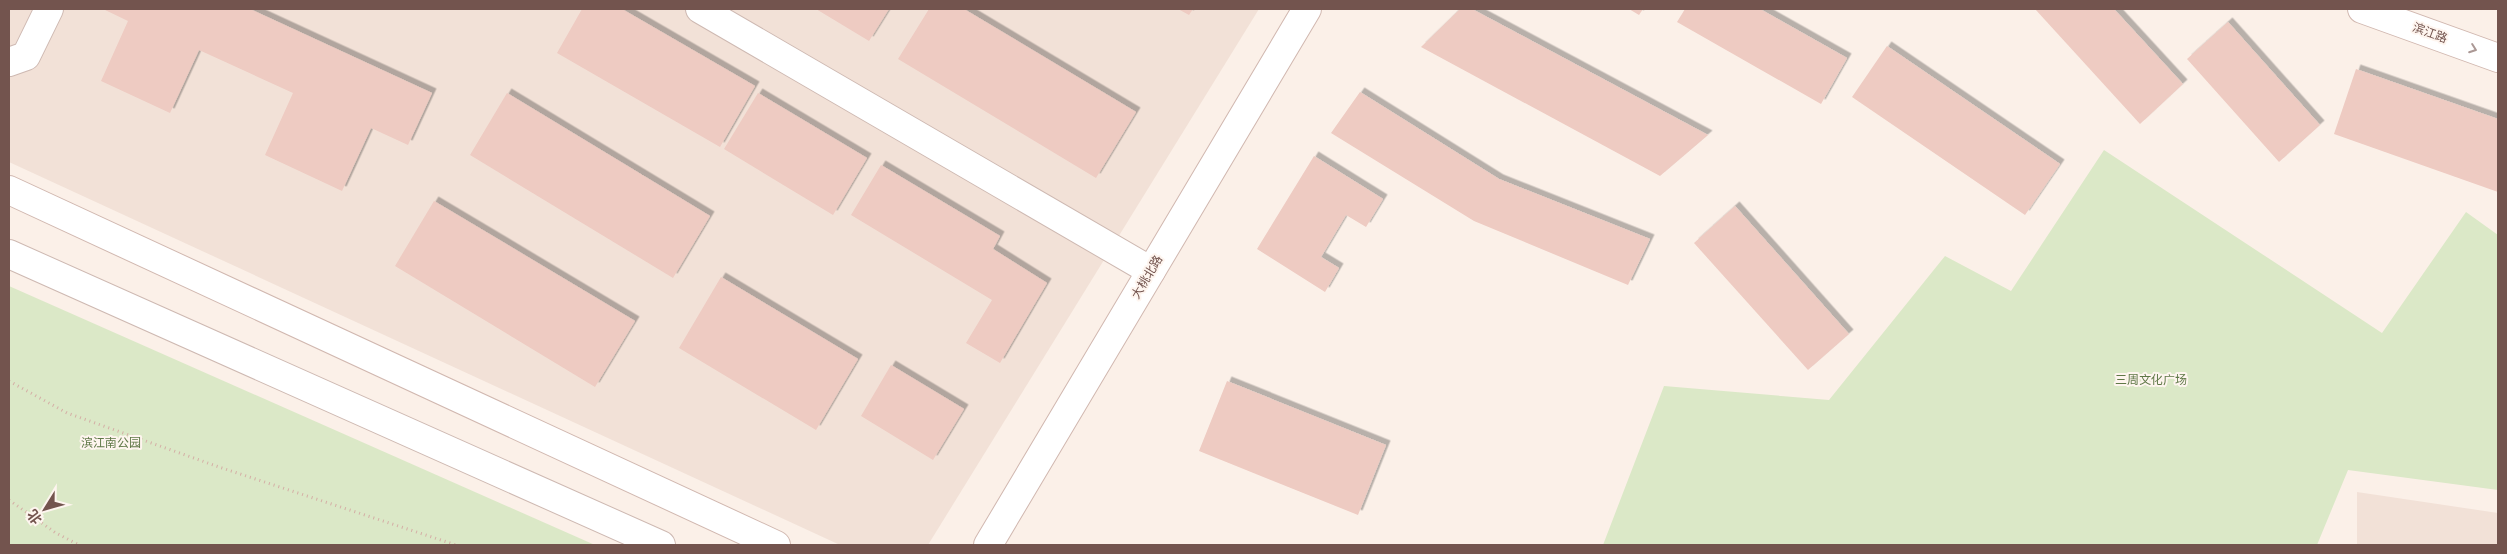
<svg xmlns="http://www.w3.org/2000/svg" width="2507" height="554" viewBox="0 0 2507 554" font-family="'DM Sans','Noto Sans SC',sans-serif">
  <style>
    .residential { fill: #f2e1d7 }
    .green { fill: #dbe8c7 }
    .building { fill: #eecbc2; filter: url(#shadow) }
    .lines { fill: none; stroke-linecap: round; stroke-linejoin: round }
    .street-casing { stroke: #ceb9b2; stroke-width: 30 }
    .secondary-casing { stroke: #d1b8b0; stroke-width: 30 }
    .path { stroke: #d4aea5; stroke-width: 3; stroke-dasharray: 1 4; stroke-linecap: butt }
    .street { stroke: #fff; stroke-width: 28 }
    .secondary { stroke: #fff; stroke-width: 28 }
    .oneway { stroke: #ab9895 }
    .labels { text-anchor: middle; stroke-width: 4; stroke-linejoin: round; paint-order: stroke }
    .street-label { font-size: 12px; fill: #73544e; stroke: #fef5ef }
    .park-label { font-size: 12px; fill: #5f7847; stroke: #fef5ef }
  </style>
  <defs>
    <filter id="shadow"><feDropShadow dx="4.5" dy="-4.5" stdDeviation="0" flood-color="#0004"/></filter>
  </defs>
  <rect width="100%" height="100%" fill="#fbf0e8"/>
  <g class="residential">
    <polygon points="9,9 1259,9 928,545 840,545 9,162"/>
    <polygon points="2357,492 2498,513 2498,545 2357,545"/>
  </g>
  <g class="green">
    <polygon points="2104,150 2382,333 2466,212 2498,235 2498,490 2348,470 2317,545 1603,545 1664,386 1829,400 1945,256 2011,291"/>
    <polygon points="9,286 595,545 9,545"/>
  </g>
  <g class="building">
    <polygon points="103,9 250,9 432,93 408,145 371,128 342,191 265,155 293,93 199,50 170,113 101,81 128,21"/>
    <polygon points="582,9 622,9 755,86 720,147 557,53"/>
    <polygon points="816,9 889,9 869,41"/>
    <polygon points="929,9 964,9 1136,112 1096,178 898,59"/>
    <polygon points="1178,9 1193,9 1189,15"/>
    <polygon points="1460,9 1472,9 1708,135 1660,176 1421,47"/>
    <polygon points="1629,9 1643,9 1639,15"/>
    <polygon points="1685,9 1760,9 1847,58 1821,104 1677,22"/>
    <polygon points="2035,9 2114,9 2183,84 2140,124"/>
    <polygon points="2228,22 2320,125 2279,162 2187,59"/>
    <polygon points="1887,46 2060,164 2025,215 1852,97"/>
    <polygon points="2356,69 2498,119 2498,192 2334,134"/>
    <polygon points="1360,92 1499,179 1650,239 1628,285 1474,221 1331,133"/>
    <polygon points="507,93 710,216 673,278 470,155"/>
    <polygon points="758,93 867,158 833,215 724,149"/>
    <polygon points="1314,156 1383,199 1366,227 1346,215 1321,257 1339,268 1325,292 1257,249"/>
    <polygon points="881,165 1000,236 993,249 1047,283 1000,363 966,343 992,300 851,215"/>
    <polygon points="434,201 635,321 595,387 395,266"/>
    <polygon points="1735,206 1849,334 1808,370 1694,243"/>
    <polygon points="721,277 858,359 816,430 679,348"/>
    <polygon points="891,365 964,409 933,460 861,416"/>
    <polygon points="1227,381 1386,445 1358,515 1199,451"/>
  </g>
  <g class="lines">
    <g class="street-casing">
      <g id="street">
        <polyline points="700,9 1151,271"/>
        <polyline points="9,62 26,56 49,9"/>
        <polyline points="9,254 661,545"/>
      </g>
    </g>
    <g class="secondary-casing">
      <g id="secondary">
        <polyline points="2362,9 2498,58"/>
        <polyline points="9,190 776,545"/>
        <polyline points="988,545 1307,9"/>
      </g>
    </g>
    <g class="path">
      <polyline points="9,381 67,413 219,467 456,545"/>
      <polyline points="9,500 56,533 79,545"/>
    </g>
    <use href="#street" class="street"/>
    <use href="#secondary" class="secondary"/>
  </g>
  <defs><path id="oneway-chevron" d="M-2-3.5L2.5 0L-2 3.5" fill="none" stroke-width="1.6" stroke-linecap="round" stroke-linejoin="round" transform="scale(1.25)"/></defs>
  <use class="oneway" href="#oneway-chevron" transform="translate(2473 49) rotate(20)"/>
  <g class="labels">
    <g class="street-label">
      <text transform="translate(2430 33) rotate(20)" y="4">滨江路</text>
      <text transform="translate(1147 277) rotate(-59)" y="4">大桃北路</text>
    </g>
    <g class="park-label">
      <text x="2151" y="384">三周文化广场</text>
      <text x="111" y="447">滨江南公园</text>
    </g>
  </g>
  <rect width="2507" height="554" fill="none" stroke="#73544e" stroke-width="20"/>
  <g transform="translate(45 509) rotate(233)" stroke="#fef5ef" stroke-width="4" paint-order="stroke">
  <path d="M0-4L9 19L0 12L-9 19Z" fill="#73544e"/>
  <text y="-8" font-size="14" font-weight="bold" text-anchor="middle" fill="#73544e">北</text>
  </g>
</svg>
